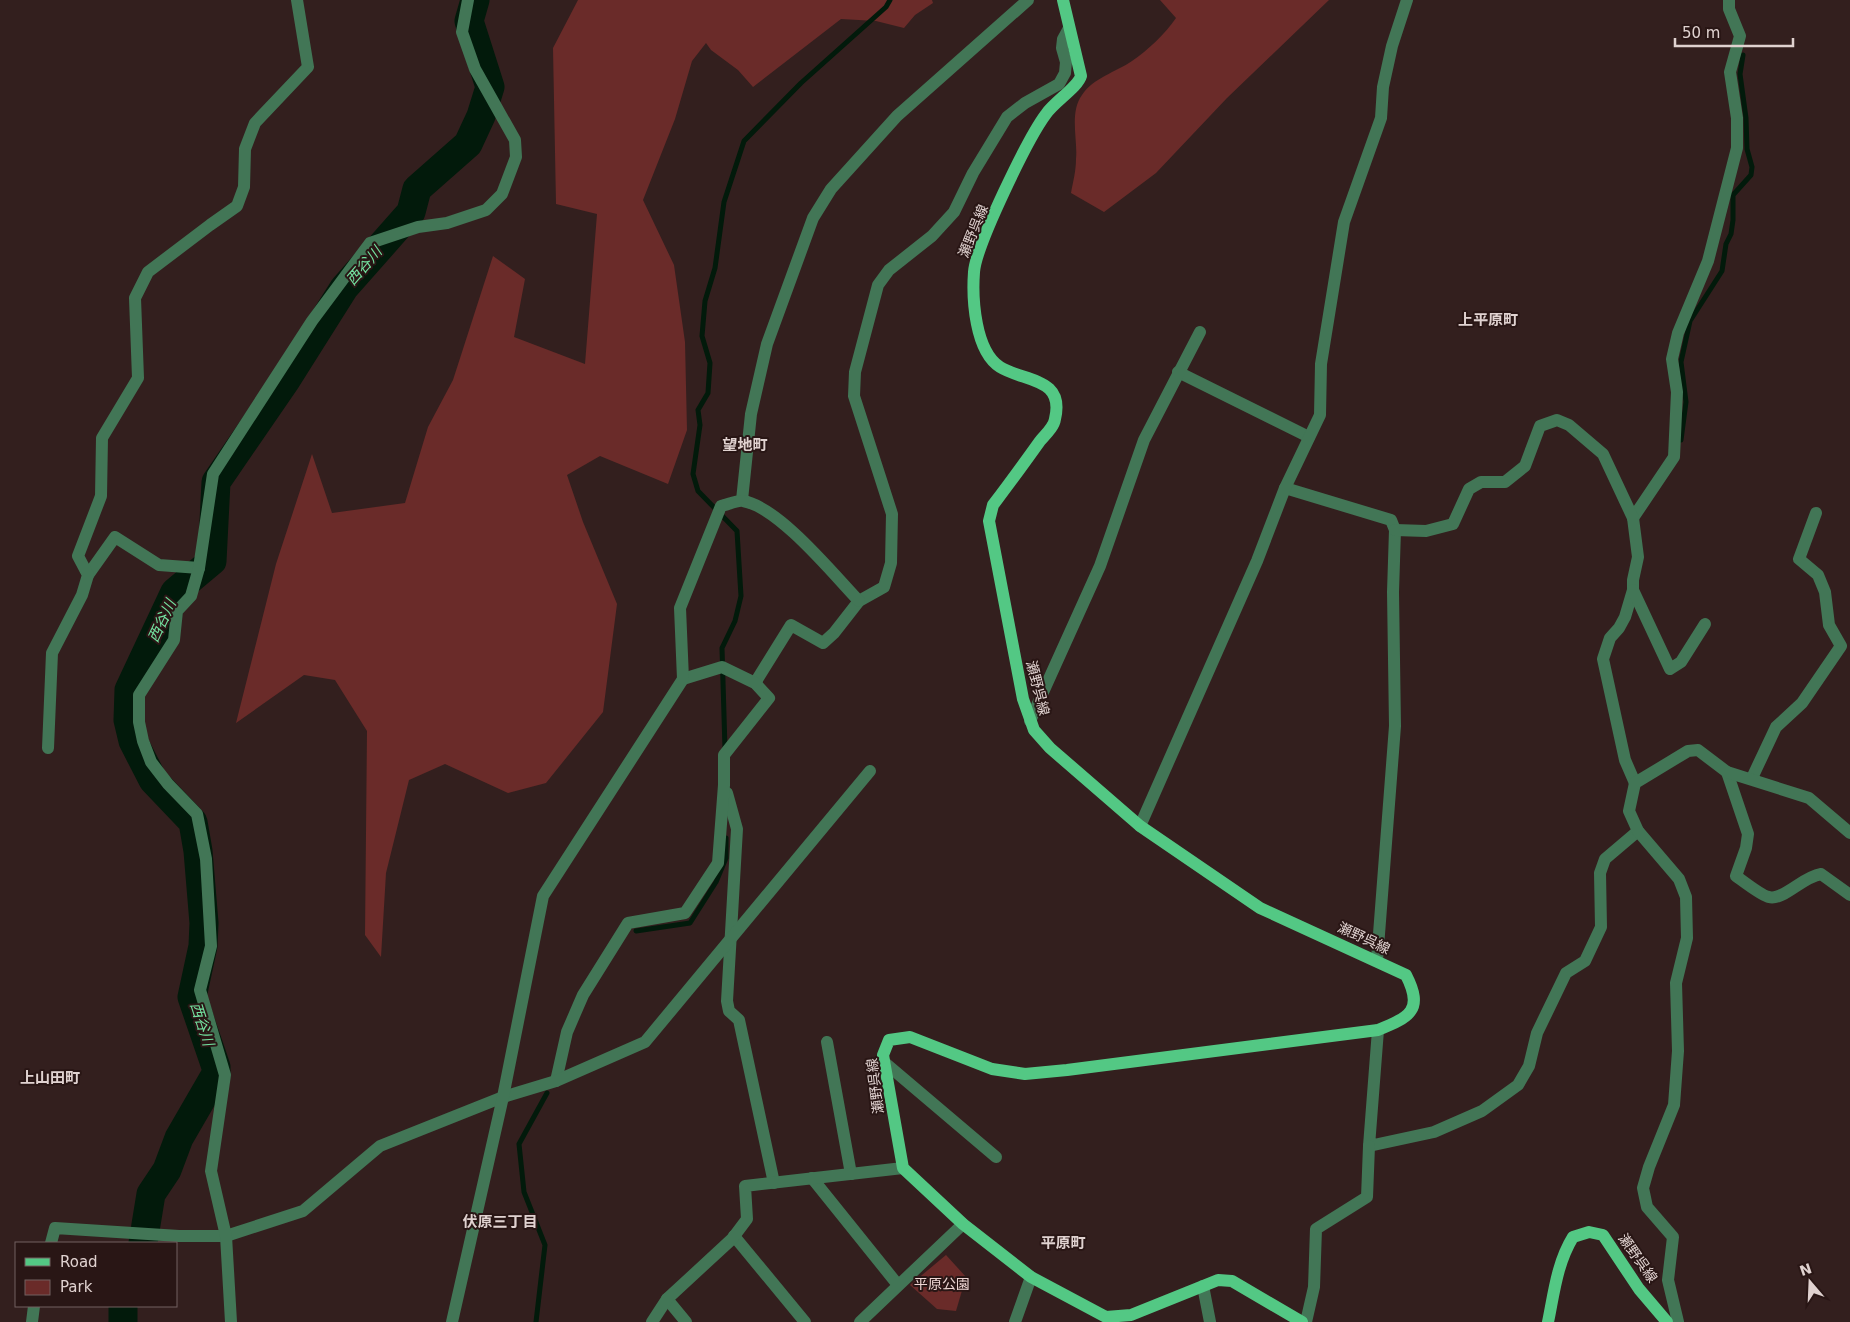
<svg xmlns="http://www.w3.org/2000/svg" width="1850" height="1322" viewBox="0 0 1850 1322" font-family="'DejaVu Sans','Noto Sans JP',sans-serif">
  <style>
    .green { fill: #6a2b29 }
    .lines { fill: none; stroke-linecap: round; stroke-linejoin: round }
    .stream { stroke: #021a0b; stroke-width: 5 }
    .river { stroke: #021a0b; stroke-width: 29 }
    .minor { stroke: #427656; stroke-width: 12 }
    .major { stroke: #53c884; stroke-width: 12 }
    .labels { text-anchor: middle; stroke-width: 4; stroke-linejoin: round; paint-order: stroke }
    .street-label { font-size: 14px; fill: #e0d2d0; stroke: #291615 }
    .park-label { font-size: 14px; fill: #eed6d3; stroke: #291615 }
    .water-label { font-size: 15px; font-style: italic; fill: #73e19f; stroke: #291615 }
    .neighbourhood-label { font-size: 15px; font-weight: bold; fill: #e0d2d0; stroke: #291615 }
  </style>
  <rect width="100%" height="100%" fill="#331f1e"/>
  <g class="green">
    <polygon points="578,0 932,0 933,3 915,15 904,28 876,21 841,19 753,87 738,70 711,50 706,43 692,61 675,119 643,200 674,265 685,342 687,430 668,484 600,456 567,475 583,522 617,604 603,712 546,783 508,793 445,764 409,780 386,873 381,957 365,935 367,731 335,680 304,675 236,723 276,564 312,454 332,513 405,503 428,427 453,380 493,256 525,279 514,337 585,364 597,214 556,204 553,48"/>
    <path d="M1160,0H1329L1227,98L1156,173L1104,212L1071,193C1073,182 1076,171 1076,159C1078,140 1069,113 1082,95C1093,78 1116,72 1132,61C1148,50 1165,34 1176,18Z"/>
    <polygon points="946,1255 966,1277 956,1311 937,1309 910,1285"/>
  </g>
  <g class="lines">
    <g class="stream">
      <polyline points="1681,440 1686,402 1681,362 1690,321 1722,271 1726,244 1731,234 1733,220 1733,195 1751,175 1752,167 1747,149 1746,118 1740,74 1743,55"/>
      <polyline points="725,749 722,648 735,621 741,596 737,531 698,491 693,474 700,425 698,410 708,393 710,363 702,336 705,301 715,268 724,202 744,141 801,83 886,7 890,0"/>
      <polyline points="636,931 690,923 716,882 726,858 726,838"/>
      <polyline points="536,1322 545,1245 524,1192 519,1144 547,1093"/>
    </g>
    <g class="river">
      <polyline points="143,1243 151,1194 167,1170 179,1138 216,1074 216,1067 192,997 203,946 204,923 198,851 193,822 153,780 133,741 128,720 129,690 175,592 212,561 216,482 286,380 344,288 411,212 417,189 468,144 481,116 490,87 469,21 475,0"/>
      <polyline points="123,1306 123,1322"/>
    </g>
    <g class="minor">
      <polyline points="1178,372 1309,437"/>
      <polyline points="1285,488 1391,520 1395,530 1393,592 1395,726 1377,960"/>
      <polyline points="742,500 751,414 767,344 813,218 831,189 897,116 1028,0"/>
      <polyline points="1633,518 1674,457 1677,392 1672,359 1678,333 1708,261 1737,148 1737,118 1730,72 1740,36 1729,9 1729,0"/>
      <polyline points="1395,530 1426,531 1453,524 1469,489 1481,482 1505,482 1525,466 1540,426 1557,420 1569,425 1603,454 1633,518 1638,557 1633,580 1633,590 1625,617 1619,628 1610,638 1603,659 1625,760 1635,783"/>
      <polyline points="88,575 115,537 159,565 199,568"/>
      <polyline points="1633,590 1670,669 1681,662 1705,624"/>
      <polyline points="755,683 791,625 823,643 834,633 859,601 884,587 891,563 892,514 854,396 855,372 878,285 889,270 932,236 954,212 973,173 1007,117 1025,103 1059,84 1065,73 1066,62 1062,48 1063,39 1069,28"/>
      <polyline points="1030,721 1100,566 1144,440 1200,332"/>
      <polyline points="48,748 52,653 82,595 88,575 78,556 101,496 102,438 138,378 135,298 148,272 210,225 237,206 244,187 245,149 255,123 308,67 297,0"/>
      <path d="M1727,772L1748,834L1746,848L1736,876C1743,881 1762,896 1769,897C1783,901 1802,877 1821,874L1850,895"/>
      <polyline points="1752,778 1776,727 1802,703 1841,646 1829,625 1825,592 1818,575 1799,559 1816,513"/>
      <polyline points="727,793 737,829 727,1001 729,1011 739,1020 774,1183"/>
      <polyline points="1140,826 1257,561 1285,488 1320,415 1321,364 1344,222 1381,118 1383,87 1392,46 1407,0"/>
      <polyline points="1378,1030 1369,1146 1434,1132 1482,1111 1518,1085 1529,1066 1537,1033 1566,973 1585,961 1601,927 1600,873 1605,859 1638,831"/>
      <polyline points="827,1042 851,1174"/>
      <polyline points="884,1062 996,1157"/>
      <polyline points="556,1081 567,1032 583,995 628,923 685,913 718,863 724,785 724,755 769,698 755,683 722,667 683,679"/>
      <polyline points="812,1178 898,1285"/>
      <polyline points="734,1236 805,1322"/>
      <polyline points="51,1243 55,1228 179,1236 226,1236 303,1211 380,1146 503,1097 556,1081 645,1042 870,771"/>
      <polyline points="1203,1286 1210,1322"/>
      <polyline points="667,1299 686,1322"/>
      <polyline points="32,1322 34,1306"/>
      <polyline points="231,1322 226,1236 211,1171 225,1075 200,990 211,946 206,859 197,814 168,784 151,762 143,741 139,722 139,695 174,640 177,611 191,596 199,568 213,474 312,321 370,243 418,227 447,223 486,210 502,194 516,157 515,140 475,69 462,32 468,0"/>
      <path d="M452,1322L503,1097L543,896L683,679L680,608L721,506C727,505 737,500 743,501C779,507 834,575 859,601"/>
      <polyline points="652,1322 667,1299 732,1239 747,1219 745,1186 903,1168"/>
      <polyline points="860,1322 963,1224"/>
      <polyline points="1015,1322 1031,1277"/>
      <polyline points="1306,1322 1314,1287 1316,1229 1367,1197 1369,1146"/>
      <polyline points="1678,1322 1668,1280 1673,1237 1647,1207 1643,1188 1649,1167 1674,1105 1678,1051 1676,983 1687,938 1686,897 1679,879 1638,831 1629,811 1635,783 1688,751 1698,750 1727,772 1809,798 1850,833"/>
    </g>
    <g class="major">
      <path d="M1063,0L1081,76C1078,87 1054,102 1046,114C1028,138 976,245 974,272C972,299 975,351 1000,367C1024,382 1065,377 1055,419C1054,427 1045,435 1040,441C1025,462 1009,484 993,505L989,521L1023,699L1034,730L1050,748L1140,826L1260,908L1406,975C1424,1010 1410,1017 1378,1030L1067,1070L1025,1074L992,1069L910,1037L889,1040L883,1055L903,1168L963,1224L1031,1277L1106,1317L1131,1315L1218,1280L1232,1281L1302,1322"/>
      <path d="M1548,1322C1554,1293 1557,1263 1573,1237L1589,1232L1603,1235L1639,1289L1667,1322"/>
    </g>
  </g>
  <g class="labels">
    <g class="street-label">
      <text transform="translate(973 231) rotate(-68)" y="5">瀬野呉線</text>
      <text transform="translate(1038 688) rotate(76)" y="5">瀬野呉線</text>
      <text transform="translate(1364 938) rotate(25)" y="5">瀬野呉線</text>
      <text transform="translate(875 1086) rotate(-97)" y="5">瀬野呉線</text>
      <text transform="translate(1638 1258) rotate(55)" y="5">瀬野呉線</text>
    </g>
    <g class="park-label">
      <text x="942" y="1289">平原公園</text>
    </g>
    <g class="water-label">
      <text transform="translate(364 266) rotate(-49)" y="5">西谷川</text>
      <text transform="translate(162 621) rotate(-65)" y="5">西谷川</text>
      <text transform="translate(202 1024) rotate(72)" y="5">西谷川</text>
    </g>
    <g class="neighbourhood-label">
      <text x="1488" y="325">上平原町</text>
      <text x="745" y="450">望地町</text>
      <text x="50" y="1083">上山田町</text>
      <text x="500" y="1227">伏原三丁目</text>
      <text x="1063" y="1248">平原町</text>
    </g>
  </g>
  <rect x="15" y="1242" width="162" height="65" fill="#291615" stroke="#726160"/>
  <rect x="25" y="1258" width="25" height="8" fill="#53c884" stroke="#726160"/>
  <text x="60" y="1267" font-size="15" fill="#e0d2d0">Road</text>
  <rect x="25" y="1280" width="25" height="15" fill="#6a2b29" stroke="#726160"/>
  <text x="60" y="1292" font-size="15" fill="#e0d2d0">Park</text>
  <g transform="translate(1810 1282) rotate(341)" stroke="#291615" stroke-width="4" paint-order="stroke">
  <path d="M0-4L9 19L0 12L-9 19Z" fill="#e0d2d0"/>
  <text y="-8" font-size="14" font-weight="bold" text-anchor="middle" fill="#e0d2d0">N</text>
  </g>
  <path d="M1675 38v8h118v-8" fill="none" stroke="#e0d2d0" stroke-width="2.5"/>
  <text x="1682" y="38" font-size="15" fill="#e0d2d0" stroke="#291615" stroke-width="4" paint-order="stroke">50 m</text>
</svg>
